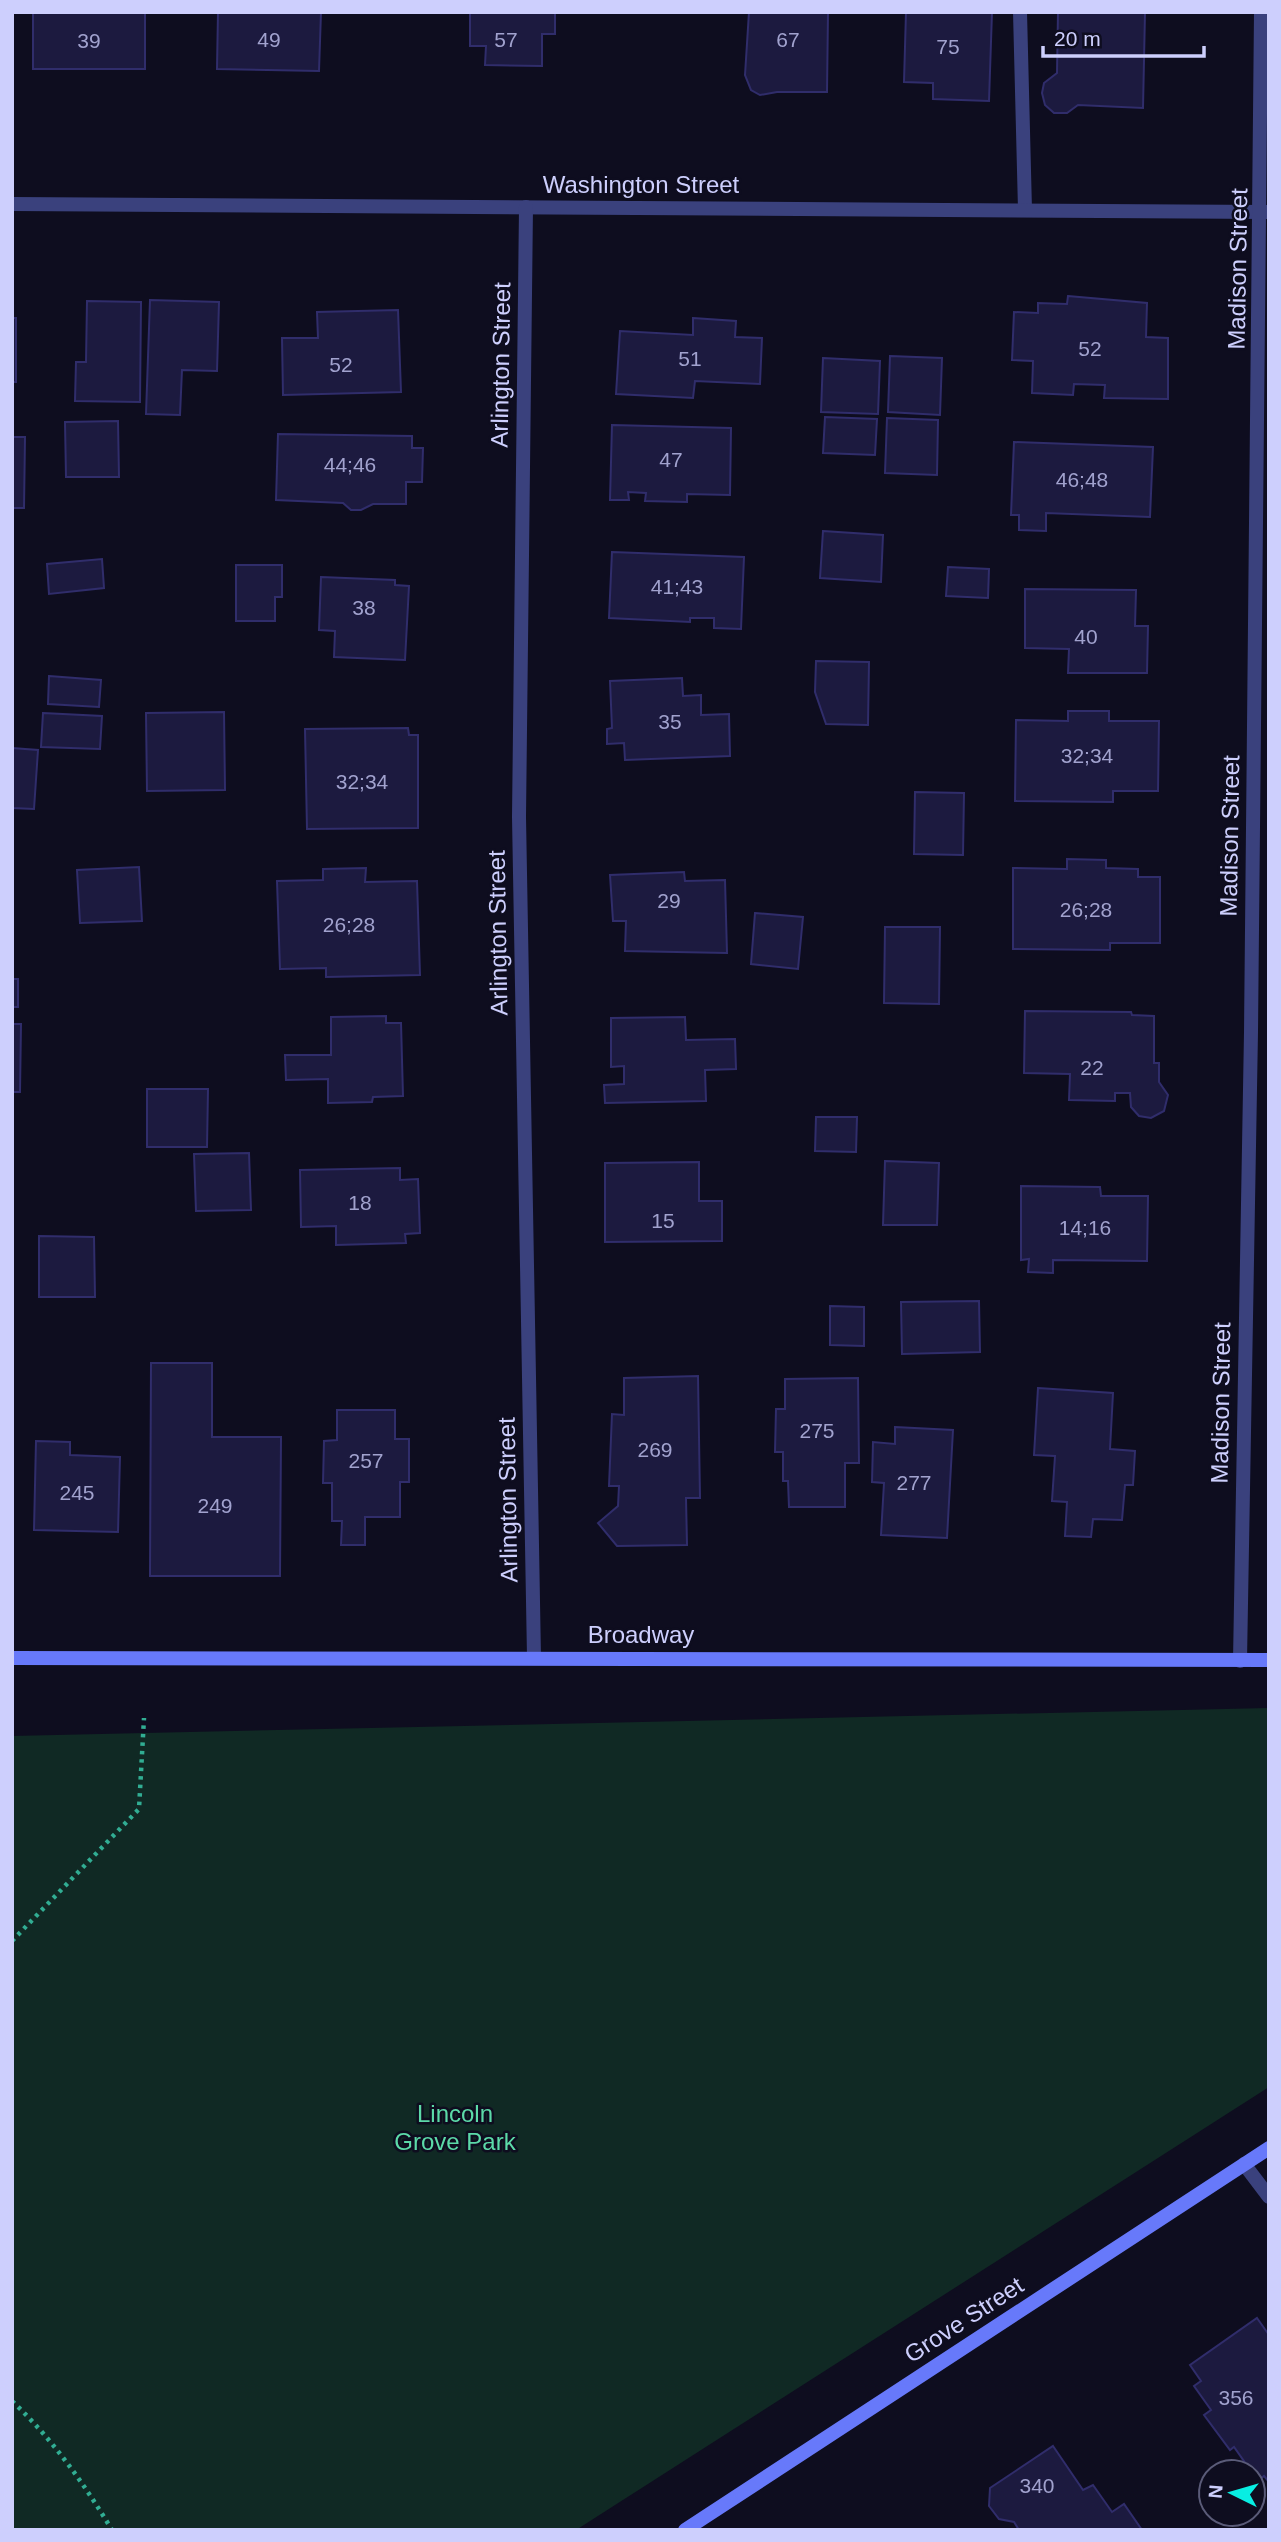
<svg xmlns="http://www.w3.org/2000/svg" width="1281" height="2542" viewBox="0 0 1281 2542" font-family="Helvetica,sans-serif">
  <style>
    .green { fill: #102924 }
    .building { fill: #1c1a3f; stroke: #302d6b; stroke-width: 2 }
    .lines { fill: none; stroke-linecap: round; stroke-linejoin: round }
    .path { stroke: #31ad93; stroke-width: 4.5; stroke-dasharray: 3.5 5; stroke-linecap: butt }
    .lane { stroke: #3a417d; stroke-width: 14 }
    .street { stroke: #3a417d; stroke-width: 14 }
    .secondary { stroke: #6779fa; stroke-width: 14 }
    .labels { text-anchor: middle; stroke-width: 5; stroke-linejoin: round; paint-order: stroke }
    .number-label { font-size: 21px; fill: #a1a2ce }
    .street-label { font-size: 24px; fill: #cdcffd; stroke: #0e0d1f }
    .park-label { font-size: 24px; fill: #5cdaa8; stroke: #0e0d1f }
  </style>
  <rect width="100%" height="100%" fill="#0e0d1f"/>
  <polygon class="green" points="1269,1708 1269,2087 576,2530 12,2530 12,1736"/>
  <g class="building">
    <rect x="33" y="12" width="112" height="57"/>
    <polygon points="218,12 321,12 319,71 217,69"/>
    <polygon points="470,12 555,12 555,34 542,34 542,66 485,65 486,46 470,46"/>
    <polygon points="749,12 828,12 827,92 777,92 760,95 751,90 745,75"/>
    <polygon points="906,12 992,12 989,101 933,99 933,83 904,82"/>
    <polygon points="1058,12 1145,12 1143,108 1078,105 1067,113 1054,113 1045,105 1042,93 1044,83 1057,73"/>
    <polygon points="1068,296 1147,303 1146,337 1168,338 1168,399 1104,398 1105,385 1074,384 1073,395 1032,393 1033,361 1012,360 1014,312 1038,313 1038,303 1067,304"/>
    <polygon points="150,300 219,302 217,371 182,370 180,415 146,414"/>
    <polygon points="87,301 141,302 140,402 75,401 76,362 86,362"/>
    <polygon points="398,310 401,392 283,395 282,338 318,338 317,312"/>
    <rect x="12" y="318" width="4" height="64"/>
    <polygon points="693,318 736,321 735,337 762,338 760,384 695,381 693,398 616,394 620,331 693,335"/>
    <polygon points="890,356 942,358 940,415 888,412"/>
    <polygon points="823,358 880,361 878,414 821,412"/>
    <polygon points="825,417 877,419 875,455 823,453"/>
    <polygon points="887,418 938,420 937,475 885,473"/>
    <polygon points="118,421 119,477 66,477 65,422"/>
    <polygon points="612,425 731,428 730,495 687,494 687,502 645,501 646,493 628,492 629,500 610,500"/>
    <polygon points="278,434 412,436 412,448 423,448 422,482 406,482 406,504 373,504 361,510 351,510 343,503 276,500"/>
    <polygon points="12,437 25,437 24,508 12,508"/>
    <polygon points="1014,442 1153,447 1150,517 1046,513 1046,531 1019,530 1019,515 1011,515"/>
    <polygon points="823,531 883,535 881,582 820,578"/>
    <polygon points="612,552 744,557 741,629 714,628 714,618 690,618 690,622 609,618"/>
    <polygon points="102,559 104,588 49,594 47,564"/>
    <polygon points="236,565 282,565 282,597 275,597 275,621 236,621"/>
    <polygon points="948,567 989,569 988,598 946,596"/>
    <polygon points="321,577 395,580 395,585 409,586 405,660 334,657 335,631 319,630"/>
    <polygon points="1025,589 1136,590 1135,626 1148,626 1147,673 1068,673 1069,649 1025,648"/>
    <polygon points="816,661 869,662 868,725 826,724 815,692"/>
    <polygon points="49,676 101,680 99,707 48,704"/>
    <polygon points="682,678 683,696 701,695 701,715 729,714 730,756 625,760 624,743 607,744 607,729 612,728 610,681"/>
    <polygon points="1068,711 1109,711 1109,721 1159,721 1158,791 1113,791 1113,802 1015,801 1016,720 1068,721"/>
    <polygon points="224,712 225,790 147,791 146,713"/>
    <polygon points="43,713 102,716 100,749 41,747"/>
    <polygon points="408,728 409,735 418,735 418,828 307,829 305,729"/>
    <polygon points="12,748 38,750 34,809 12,808"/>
    <polygon points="915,792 964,793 963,855 914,854"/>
    <polygon points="1067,859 1106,860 1106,868 1138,869 1138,877 1160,877 1160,943 1110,943 1110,950 1013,949 1013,868 1067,869"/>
    <polygon points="139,867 142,921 80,923 77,870"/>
    <polygon points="366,868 365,882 417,881 420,975 326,977 326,968 280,969 277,881 323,880 323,869"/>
    <polygon points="684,872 685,881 725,880 727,953 625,951 626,921 613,921 610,875"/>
    <polygon points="755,913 803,917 798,969 751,964"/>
    <polygon points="885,927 940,927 939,1004 884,1003"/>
    <rect x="12" y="979" width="6" height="28"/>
    <polygon points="1025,1011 1131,1012 1132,1015 1154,1016 1154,1063 1159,1063 1159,1082 1168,1095 1164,1111 1151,1118 1139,1116 1131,1107 1130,1093 1115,1093 1115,1101 1069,1100 1070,1074 1024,1073"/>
    <polygon points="386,1016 386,1023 401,1023 403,1096 373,1097 372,1102 328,1103 328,1079 286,1080 285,1055 331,1055 331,1017"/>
    <polygon points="685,1017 686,1040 735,1039 736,1069 705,1070 706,1101 605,1103 604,1085 624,1084 624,1066 611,1067 611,1018"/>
    <polygon points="12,1024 21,1024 20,1092 12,1092"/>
    <polygon points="147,1089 208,1089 207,1147 147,1147"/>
    <polygon points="816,1117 857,1117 856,1152 815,1151"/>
    <polygon points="249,1153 251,1210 196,1211 194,1154"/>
    <polygon points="885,1161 939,1163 937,1225 883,1225"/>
    <polygon points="699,1162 699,1201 722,1201 722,1241 605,1242 605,1163"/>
    <polygon points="400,1168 400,1180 418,1179 420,1233 405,1234 406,1243 336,1245 336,1226 301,1227 300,1170"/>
    <polygon points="1021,1186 1100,1187 1101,1196 1148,1196 1147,1261 1053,1260 1053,1273 1028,1272 1029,1259 1021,1260"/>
    <polygon points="39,1236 94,1237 95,1297 39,1297"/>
    <polygon points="979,1301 980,1352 902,1354 901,1302"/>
    <polygon points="830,1306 864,1307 864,1346 830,1345"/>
    <polygon points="151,1363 212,1363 212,1437 281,1437 280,1576 150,1576"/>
    <polygon points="698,1376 700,1498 686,1498 687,1545 617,1546 598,1523 618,1506 619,1486 609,1486 612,1414 624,1415 624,1378"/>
    <polygon points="858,1378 859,1463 845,1463 845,1507 789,1507 788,1481 783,1481 783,1452 775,1452 776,1409 785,1409 785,1379"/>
    <polygon points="1038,1388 1113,1393 1110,1449 1135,1451 1133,1485 1125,1485 1122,1520 1093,1519 1091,1537 1065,1536 1067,1502 1052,1501 1055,1456 1034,1455"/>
    <polygon points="337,1410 395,1410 395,1439 409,1439 409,1482 400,1482 400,1517 365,1517 365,1545 341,1545 342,1521 332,1521 332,1483 323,1483 324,1441 337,1440"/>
    <polygon points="895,1427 953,1430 947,1538 881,1535 884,1483 872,1482 873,1442 895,1444"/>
    <polygon points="36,1441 70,1442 70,1455 120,1457 118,1532 34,1530"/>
    <polygon points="1257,2318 1269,2335 1269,2482 1264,2476 1258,2481 1234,2447 1230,2450 1204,2415 1211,2410 1194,2386 1201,2381 1190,2365"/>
    <polygon points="1053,2446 1083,2490 1093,2485 1112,2512 1124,2504 1142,2530 1019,2530 1014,2522 999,2519 989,2506 990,2488"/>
  </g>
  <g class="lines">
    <g class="path">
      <polyline points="12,1941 139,1809 144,1718"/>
      <path d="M12,2401C53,2440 83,2482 112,2530"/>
    </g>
    <polyline class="lane" points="1020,12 1025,210"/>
    <g class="street">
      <polyline points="12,204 1269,212"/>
      <polyline points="526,207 519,817 534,1657"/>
      <polyline points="1240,1661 1251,1032 1261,12"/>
      <polyline points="1244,2164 1269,2197"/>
    </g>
    <g class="secondary">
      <polyline points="12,1658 1269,1660"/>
      <polyline points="685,2530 1269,2148"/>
    </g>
  </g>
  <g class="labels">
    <g class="number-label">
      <text x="269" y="47">49</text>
      <text x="506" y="47">57</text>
      <text x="788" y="47">67</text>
      <text x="89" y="48">39</text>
      <text x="948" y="54">75</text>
      <text x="1090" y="356">52</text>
      <text x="690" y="366">51</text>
      <text x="341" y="372">52</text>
      <text x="671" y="467">47</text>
      <text x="350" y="472">44;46</text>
      <text x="1082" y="487">46;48</text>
      <text x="677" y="594">41;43</text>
      <text x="364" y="615">38</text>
      <text x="1086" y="644">40</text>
      <text x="670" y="729">35</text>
      <text x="1087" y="763">32;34</text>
      <text x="362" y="789">32;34</text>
      <text x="669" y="908">29</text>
      <text x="1086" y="917">26;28</text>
      <text x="349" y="932">26;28</text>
      <text x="1092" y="1075">22</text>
      <text x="360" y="1210">18</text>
      <text x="663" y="1228">15</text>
      <text x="1085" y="1235">14;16</text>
      <text x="817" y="1438">275</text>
      <text x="655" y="1457">269</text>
      <text x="366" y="1468">257</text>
      <text x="914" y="1490">277</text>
      <text x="77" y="1500">245</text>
      <text x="215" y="1513">249</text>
      <text x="1236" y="2405">356</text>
      <text x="1037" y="2493">340</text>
    </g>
    <g class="street-label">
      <text x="641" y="193">Washington Street</text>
      <text transform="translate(1238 269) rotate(-89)" y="8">Madison Street</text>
      <text transform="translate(501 365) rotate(-89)" y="8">Arlington Street</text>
      <text transform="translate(1230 836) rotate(-89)" y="8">Madison Street</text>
      <text transform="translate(498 933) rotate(-91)" y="8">Arlington Street</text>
      <text transform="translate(1221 1403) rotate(-89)" y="8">Madison Street</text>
      <text transform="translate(508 1500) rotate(-91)" y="8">Arlington Street</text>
      <text x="641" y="1643">Broadway</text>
      <text transform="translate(964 2320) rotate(-33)" y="8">Grove Street</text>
    </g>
    <g class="park-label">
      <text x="455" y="2122">Lincoln<tspan x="455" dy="28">Grove Park</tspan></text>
    </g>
  </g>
  <rect width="1281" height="2542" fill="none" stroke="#cdcffd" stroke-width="28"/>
  <g transform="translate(1232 2493) rotate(275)"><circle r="33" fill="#0e0d1f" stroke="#5a5b78" stroke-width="2"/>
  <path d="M0-5L12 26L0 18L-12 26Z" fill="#08eee3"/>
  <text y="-10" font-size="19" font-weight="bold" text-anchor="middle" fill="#cdcffd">N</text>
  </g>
  <path d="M1043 46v10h161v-10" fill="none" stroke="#cdcffd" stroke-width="3.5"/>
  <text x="1054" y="46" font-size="21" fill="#cdcffd" stroke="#0e0d1f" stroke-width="5" paint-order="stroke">20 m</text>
</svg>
